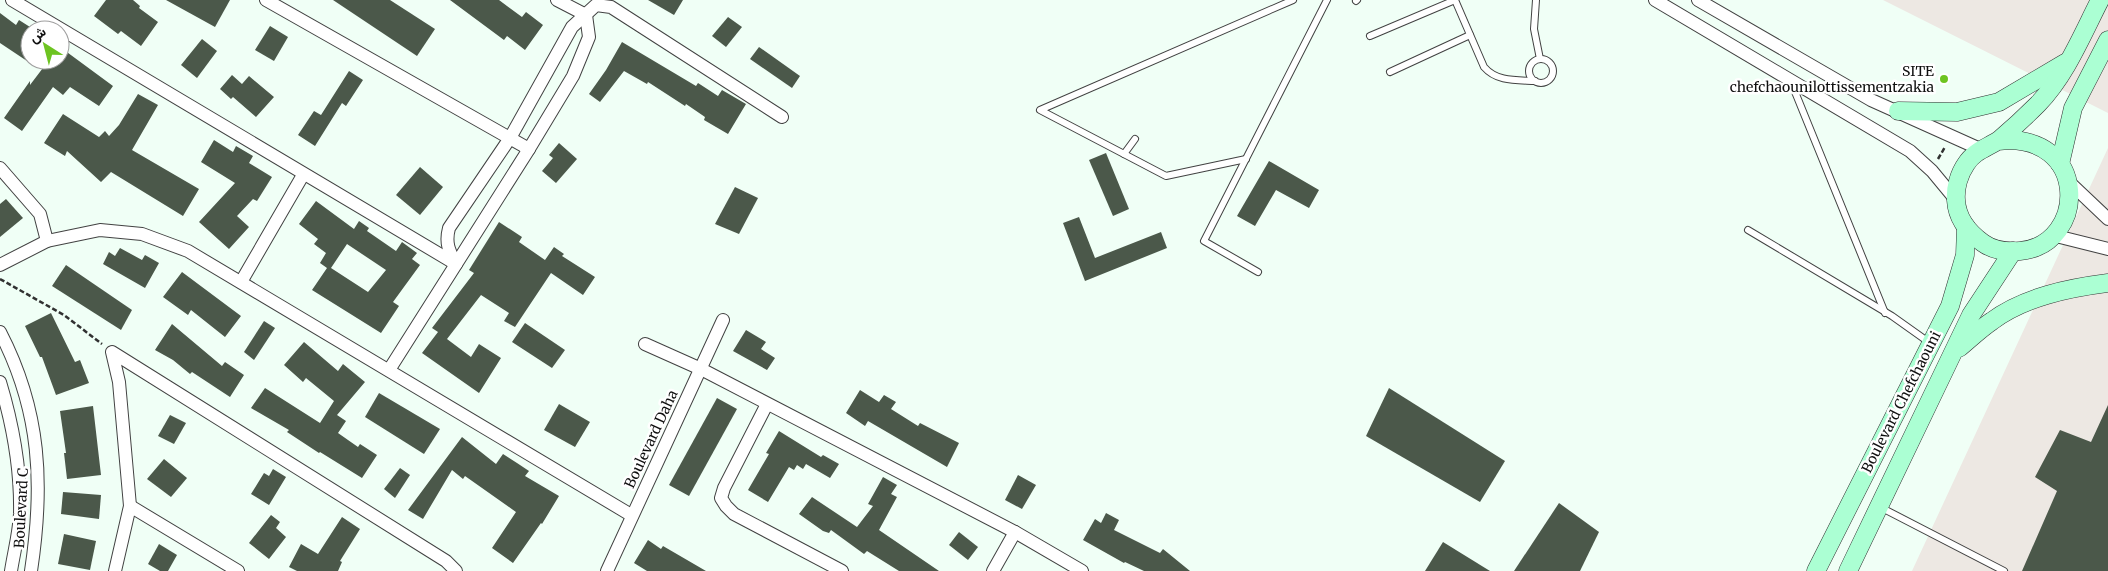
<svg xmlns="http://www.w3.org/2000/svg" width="2108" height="571" viewBox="0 0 2108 571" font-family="Merriweather,Vazirmatn,serif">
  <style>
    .industrial { fill: #ede8e3 }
    .building { fill: #4b584a; fill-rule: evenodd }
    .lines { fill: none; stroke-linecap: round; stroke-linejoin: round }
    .lane-casing { stroke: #424242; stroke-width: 8 }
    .street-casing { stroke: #424242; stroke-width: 14 }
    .secondary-casing { stroke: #313131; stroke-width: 19 }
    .path { stroke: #313131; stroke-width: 2.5; stroke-dasharray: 5 2.5; stroke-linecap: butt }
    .lane { stroke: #fff; stroke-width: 6 }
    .street { stroke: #fff; stroke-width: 12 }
    .secondary { stroke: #abffd3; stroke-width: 18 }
    .poi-dot { fill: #6dc421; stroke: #fff; stroke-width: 2 }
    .labels { text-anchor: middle; stroke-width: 5; stroke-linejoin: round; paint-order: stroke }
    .poi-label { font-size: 14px; fill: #0f0f0f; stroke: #fff; text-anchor: end }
    .street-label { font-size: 14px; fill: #0f0f0f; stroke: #fff }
  </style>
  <rect width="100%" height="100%" fill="#f0fff6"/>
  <g class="industrial">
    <polygon points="1883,0 2108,0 2108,113"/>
    <polygon points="2108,148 2108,571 1912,571"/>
  </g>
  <g class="building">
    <polygon points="106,0 133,0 140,6 139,8 158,22 141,46 121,31 118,34 94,16"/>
    <polygon points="166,0 230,0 215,27"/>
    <polygon points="333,0 390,0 435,29 417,56"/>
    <polygon points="450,0 499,0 522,17 526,12 543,25 525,50 507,36 504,40"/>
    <polygon points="648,0 683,0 674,15"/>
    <polygon points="0,13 16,25 19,20 30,27 30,63 0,43"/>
    <polygon points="728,17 742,27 726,47 712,36"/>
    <polygon points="270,26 288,37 274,61 255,50"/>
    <polygon points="202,39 217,51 197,78 181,65"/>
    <polygon points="622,42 696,86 698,83 718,96 722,90 746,104 728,134 704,120 705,117 686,104 685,106 648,82 647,84 624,71 600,102 589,94 606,70"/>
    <polygon points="60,47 113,86 99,106 70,87 63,95 53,87 22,131 4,118 30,81 30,85 49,60 60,60"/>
    <polygon points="759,47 800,76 792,88 750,59"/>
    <polygon points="349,71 363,80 346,106 342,103 315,146 298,135 314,111 321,115"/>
    <polygon points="232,75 242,84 249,76 274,97 256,117 233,97 231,99 220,89"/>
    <polygon points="138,94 158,105 132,150 199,189 183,216 111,172 101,182 67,151 65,156 44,143 63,114 99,137 105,131 109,136 119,125"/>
    <polygon points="214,140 233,152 236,146 253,156 249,163 272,177 257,201 253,199 237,216 249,227 229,249 199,222 235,183 201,162"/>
    <polygon points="559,143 577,159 556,183 542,171 553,158 549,155"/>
    <polygon points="1106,153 1129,209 1113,216 1089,160"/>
    <polygon points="1269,161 1319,190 1309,208 1276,190 1255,226 1237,216"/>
    <polygon points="420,167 443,187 420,215 396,195"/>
    <polygon points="735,187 758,198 739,234 715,224"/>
    <polygon points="6,199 23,218 0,237 0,204"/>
    <path d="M316,201L354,229L359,221L369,228L367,231L396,251L402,242L417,253L412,259L420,265L393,302L399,306L381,333L312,290L327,268L320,263L326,253L314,244L318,239L299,224ZM347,244L386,270L368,292L331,268Z"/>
    <polygon points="1079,217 1095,258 1161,232 1167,248 1085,281 1063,223"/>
    <polygon points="499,222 522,237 519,242 545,260 554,247 564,254 562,256 595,277 583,295 551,273 515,327 504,321 509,313 481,295 447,339 471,357 479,344 501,358 479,393 422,353 438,332 432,328 474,273 469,270"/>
    <polygon points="120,248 142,260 145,255 159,263 145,288 103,264 109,252 115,256"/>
    <polygon points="66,265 132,310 121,330 52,286"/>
    <polygon points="182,272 241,316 225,337 191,310 188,315 163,297"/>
    <polygon points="51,313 75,362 80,360 89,383 56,395 42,357 40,357 25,326"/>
    <polygon points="264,321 275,328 254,360 244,352"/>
    <polygon points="525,323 565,350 552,368 512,342"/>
    <polygon points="172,324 222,366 225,362 244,375 230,397 192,372 190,374 173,360 155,350"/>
    <polygon points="746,330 766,342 761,349 775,358 767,370 733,351"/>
    <polygon points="304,342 338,371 343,364 365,382 337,415 346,421 338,433 358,447 360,444 377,455 362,478 320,452 319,453 287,432 289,430 251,408 265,388 320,423 334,401 306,378 303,382 284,365"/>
    <polygon points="1389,388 1505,461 1480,502 1366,436"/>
    <polygon points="860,390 879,402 884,395 896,402 891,409 918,426 920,423 959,443 947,467 868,421 865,426 846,413"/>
    <polygon points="379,393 440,429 424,454 365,417"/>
    <polygon points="717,398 737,409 689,496 669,485"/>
    <polygon points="559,404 590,422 575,447 544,430"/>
    <polygon points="2108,405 2108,571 2022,571 2057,491 2035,477 2060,430 2091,442"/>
    <polygon points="93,406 101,475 67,479 64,453 66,453 60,411"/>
    <polygon points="170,415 186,423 174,444 158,436"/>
    <polygon points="779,431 821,457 823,455 839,464 830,478 806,464 803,469 797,465 794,470 789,467 768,502 748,490 769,454 766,453"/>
    <polygon points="462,437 496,464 503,454 517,463 529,471 525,476 559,496 542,524 541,523 513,563 492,548 516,512 465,476 463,479 452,470 423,519 408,510"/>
    <polygon points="164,459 187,478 171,497 147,479"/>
    <polygon points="400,468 410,475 395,498 384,489"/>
    <polygon points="273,469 286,477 269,505 251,494 264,473 269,476"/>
    <polygon points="1018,475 1036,485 1022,509 1005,500"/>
    <polygon points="883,477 897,485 891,494 897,497 879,530 939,571 899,571 867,551 864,554 831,530 829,533 823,531 799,514 812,497 857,527 873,506 868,504"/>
    <polygon points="63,492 101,495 99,519 61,514"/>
    <polygon points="1559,503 1599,532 1580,571 1514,571"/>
    <polygon points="1106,513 1119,520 1114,530 1160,553 1163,549 1190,571 1144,571 1125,562 1124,563 1083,540 1095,519 1101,523"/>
    <polygon points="271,515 280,522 276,528 286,537 269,559 249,543"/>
    <polygon points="342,517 360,529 340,561 342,562 338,571 297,571 289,567 301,544 318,554"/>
    <polygon points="959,532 978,547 968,560 949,545"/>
    <polygon points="64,534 96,541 90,570 58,564"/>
    <polygon points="648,540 661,549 663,546 706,571 647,571 634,563"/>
    <polygon points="1443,542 1490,571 1425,571"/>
    <polygon points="159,544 177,555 168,571 160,571 148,564"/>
  </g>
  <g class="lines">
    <g class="lane-casing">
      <g id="lane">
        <path d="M1455,0L1484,67C1497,82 1516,80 1535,81"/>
        <polyline points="1536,0 1534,29 1540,59"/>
        <polyline points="1356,1 1357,0"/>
        <polyline points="1370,36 1455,0"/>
        <circle cx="1541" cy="71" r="12"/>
        <polyline points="1390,72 1470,35"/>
        <polyline points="1791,82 1885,313"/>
        <polyline points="1124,154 1135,139"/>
        <polyline points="1246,159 1166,176 1040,110 1293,0"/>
        <polyline points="1748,230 1892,316 1930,343"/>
        <polyline points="1258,272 1204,241 1327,0"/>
        <polyline points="1880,507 2004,571"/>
      </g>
    </g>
    <g class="street-casing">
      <g id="street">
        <polyline points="12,0 456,264"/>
        <polyline points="266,0 529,149"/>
        <polyline points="557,0 586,15"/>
        <polyline points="1655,0 1910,151 1932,171 1956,200"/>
        <polyline points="1698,0 1871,100 1980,149"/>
        <polyline points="0,168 40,214 47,241"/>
        <polyline points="2068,181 2108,219"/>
        <polyline points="2052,235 2108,249"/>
        <path d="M456,264C449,251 445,243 449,228L510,138L572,27L596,5L611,7L782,117"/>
        <polyline points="0,265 47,241 100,230 142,234 188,251 631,515"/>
        <polyline points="241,282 303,175"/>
        <path d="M0,332C41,411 44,485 31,571"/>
        <polyline points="645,344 701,369 1015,532 1082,571"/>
        <polyline points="389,370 529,149 573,76 589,37 586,15"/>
        <path d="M0,382C13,425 21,469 20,514C19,533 14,552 11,571"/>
        <polyline points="767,404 724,488 721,498 726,506 734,514 842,571"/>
        <polyline points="130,506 238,571"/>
        <polyline points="115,571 130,506 119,382 112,352 446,561 456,571"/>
        <polyline points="607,571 723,320"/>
        <polyline points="993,571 1015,532"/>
      </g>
    </g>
    <g class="secondary-casing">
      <g id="secondary">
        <polyline points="1898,111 1957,112 1999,102 2065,63"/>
        <path d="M1998,141C2090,131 2088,245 2020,251C2007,252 1994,251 1983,243C1969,233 1957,219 1956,200C1955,188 1959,174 1966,164C1974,151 1987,148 1999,140C2012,129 2026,116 2038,104C2066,75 2082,35 2100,0"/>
        <polyline points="2060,164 2073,108 2108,40"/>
        <path d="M1959,348C1970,339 1980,329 1992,321C2024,297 2069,288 2108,283"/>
        <polyline points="1816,571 1950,306 1965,255 1966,227"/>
        <polyline points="1848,571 1971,315 2013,251"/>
      </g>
    </g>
    <g class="path">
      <polyline points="1938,159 1945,147"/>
      <polyline points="0,279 64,315 102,344"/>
    </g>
    <use href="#lane" class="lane"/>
    <use href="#street" class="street"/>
    <use href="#secondary" class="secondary"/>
  </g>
  <circle class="poi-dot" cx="1944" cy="79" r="5"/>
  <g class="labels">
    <g class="poi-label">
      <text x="1934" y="76">SITE<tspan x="1934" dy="16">chefchaounilottissementzakia</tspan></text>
    </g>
    <g class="street-label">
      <text transform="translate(1901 402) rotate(-63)" y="5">Boulevard Chefchaouni</text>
      <text transform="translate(651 439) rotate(-65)" y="5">Boulevard Daha</text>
      <text transform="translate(21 508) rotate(-87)" y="5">Boulevard C</text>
    </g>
  </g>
  <g transform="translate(45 45) rotate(324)"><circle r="24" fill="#ffffff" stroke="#9f9f9f"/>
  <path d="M0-4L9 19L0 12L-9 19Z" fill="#6dc421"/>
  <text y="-8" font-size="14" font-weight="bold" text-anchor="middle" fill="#0f0f0f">ش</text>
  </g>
</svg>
